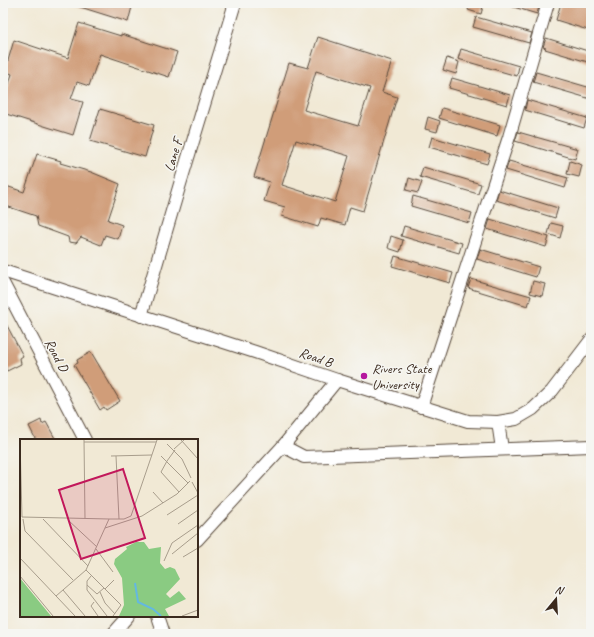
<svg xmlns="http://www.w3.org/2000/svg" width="594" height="637" viewBox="0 0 594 637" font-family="Caveat,sans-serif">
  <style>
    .building { fill: #d09d79; fill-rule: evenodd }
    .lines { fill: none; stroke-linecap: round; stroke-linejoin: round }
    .minor-casing { stroke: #564739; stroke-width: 14 }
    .minor { stroke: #fff; stroke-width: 12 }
    .poi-dot { fill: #b5179e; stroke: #f6f6f2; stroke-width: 1.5 }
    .labels { text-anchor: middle; stroke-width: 3; stroke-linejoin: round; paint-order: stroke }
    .street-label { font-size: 14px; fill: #3b2a1e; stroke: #f6f6f2 }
    .poi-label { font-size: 14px; fill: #3b2a1e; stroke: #f6f6f2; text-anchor: start }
    .inset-river { fill: none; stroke: #64b8e0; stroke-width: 2 }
    .inset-road { fill: none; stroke: #a89d8c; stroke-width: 1 }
    .view { fill: #c2185b; fill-opacity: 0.15; stroke: #c2185b; stroke-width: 2 }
    .inset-edge { fill: none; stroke: #3b2a1e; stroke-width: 2 }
  </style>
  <rect width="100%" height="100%" fill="#f6f6f2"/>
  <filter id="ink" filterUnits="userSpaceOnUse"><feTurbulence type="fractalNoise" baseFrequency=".025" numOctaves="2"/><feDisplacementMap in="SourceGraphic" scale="8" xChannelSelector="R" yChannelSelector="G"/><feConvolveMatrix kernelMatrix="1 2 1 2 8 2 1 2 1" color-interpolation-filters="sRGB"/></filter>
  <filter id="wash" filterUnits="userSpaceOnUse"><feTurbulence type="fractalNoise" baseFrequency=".012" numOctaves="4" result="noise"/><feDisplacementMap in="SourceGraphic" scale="16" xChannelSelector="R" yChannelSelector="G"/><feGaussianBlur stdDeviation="0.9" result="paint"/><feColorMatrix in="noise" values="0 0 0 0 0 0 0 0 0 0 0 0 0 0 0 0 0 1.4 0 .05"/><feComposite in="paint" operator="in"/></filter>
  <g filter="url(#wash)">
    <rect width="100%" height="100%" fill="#f1e9d5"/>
    <g id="blocks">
      <g class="building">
        <polygon points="74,3 133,3 128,22 74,5"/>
        <polygon points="470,3 484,3 481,14 468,10"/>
        <polygon points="507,3 540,3 537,14 507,5"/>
        <polygon points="561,3 591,3 591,31 556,20"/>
        <polygon points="476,17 532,33 529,43 473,27"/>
        <polygon points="79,23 121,36 121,34 177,52 169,77 100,54 89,86 77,82 71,99 83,102 73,135 3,113 3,103 12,74 5,71 14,40 68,58"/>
        <path d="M318,37L392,61L382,92L397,97L363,211L350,207L345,225L321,218L318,227L282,216L285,207L264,201L270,182L254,177L289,63L308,68ZM316,71L370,88L358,126L304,110ZM296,140L349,156L335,202L282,185Z"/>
        <polygon points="546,38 591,52 591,63 545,49 546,48 543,47"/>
        <polygon points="461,49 519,66 517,76 458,59"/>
        <polygon points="447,58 459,62 456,74 443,70"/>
        <polygon points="536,72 591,88 591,99 533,82"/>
        <polygon points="452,78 510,95 507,105 449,88"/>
        <polygon points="527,100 587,118 584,128 525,110"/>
        <polygon points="442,108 500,125 497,136 439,118"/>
        <polygon points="100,109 154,125 145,157 90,141"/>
        <polygon points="428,117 440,121 437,132 425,129"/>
        <polygon points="518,132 578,149 575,159 515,141"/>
        <polygon points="432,137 490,154 487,164 429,147"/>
        <polygon points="37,154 61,161 60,163 91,172 120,184 108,220 122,225 118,239 105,235 101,245 81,237 76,243 69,242 68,237 38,226 36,216 3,205 3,185 24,192"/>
        <polygon points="509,161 568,178 565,188 506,170"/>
        <polygon points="570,161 582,165 579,177 567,174"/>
        <polygon points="423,167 481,184 478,194 420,177"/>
        <polygon points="409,178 422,182 418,193 406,190"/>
        <polygon points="499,190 558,208 555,218 496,200"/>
        <polygon points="413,196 472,213 469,223 411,206"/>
        <polygon points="490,219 549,237 546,247 487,229"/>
        <polygon points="551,223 563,226 560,238 548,234"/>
        <polygon points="404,226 462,243 459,253 401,236"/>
        <polygon points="391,236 403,240 400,252 388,248"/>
        <polygon points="480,249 539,267 536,277 477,259"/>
        <polygon points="395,256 453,273 450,283 392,266"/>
        <polygon points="471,279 531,296 528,306 468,288"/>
        <polygon points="533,281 545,284 542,296 530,293"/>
        <polygon points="3,318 23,356 20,358 21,364 7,371 3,362"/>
        <polygon points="91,352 120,401 106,410 104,407 100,410 74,365 78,363 77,360"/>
        <polygon points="41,420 42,424 46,422 56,440 36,440 29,426"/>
      </g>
    </g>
  </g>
  <g filter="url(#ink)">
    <use href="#blocks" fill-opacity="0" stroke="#564739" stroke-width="1"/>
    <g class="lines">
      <g class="minor-casing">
        <g id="minor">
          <polyline points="3,271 255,352 337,380 468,421 498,422 516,419 533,409 552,391 591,340"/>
          <polyline points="3,283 85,440"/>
          <polyline points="141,316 180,184 235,3"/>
          <polyline points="421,407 509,137 548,3"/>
          <polyline points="498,422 502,449"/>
          <polyline points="283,446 304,457 591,446"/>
          <polyline points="197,540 283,446 337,380"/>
          <polyline points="157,616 163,634"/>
          <polyline points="113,634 129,616"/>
        </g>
      </g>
      <use href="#minor" class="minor"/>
    </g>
  </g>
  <circle class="poi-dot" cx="364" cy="376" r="4"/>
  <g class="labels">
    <g class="street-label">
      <text transform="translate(173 155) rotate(-73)" y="5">Lane F</text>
      <text transform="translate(57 355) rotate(62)" y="5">Road D</text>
      <text transform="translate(316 357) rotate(19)" y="5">Road B</text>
    </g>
    <g class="poi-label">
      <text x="372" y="373">Rivers State<tspan x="372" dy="16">University</tspan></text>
    </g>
  </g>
  <g transform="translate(20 439)">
    <rect width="178" height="178" fill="#f1e9d5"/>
    <path d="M116,103H124L129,110L141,108L140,124L145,130L150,128L155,130L160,140L146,155L150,159L159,152L166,160L145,170L149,177H99L104,166L102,139L94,125L95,120L107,110L106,108ZM0,139L8,149L31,177H0Z" fill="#8acb82"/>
    <path class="inset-river" d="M115,144L118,163L133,170L141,177"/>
    <path class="inset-road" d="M0,1L2,78L89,80H104L111,77L137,1M64,1L65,80M161,1L178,20M64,3H136M147,5L162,20L171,39M154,10L164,1M91,17L132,16M96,17L99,80M141,17L168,44M147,22L141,33L159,53M147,22L155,11M172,43L178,54M133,53L143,64M147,76L178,56M3,80L5,92L53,141M23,80L68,127M48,81L77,108M158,85L178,71M85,89L122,77L157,55L170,42M76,110L93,133M152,115L178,94M163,118L178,109M0,119L55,177M144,122L152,104L178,86M66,131L101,166L93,177M0,137L33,177M71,137L67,142V151L87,177M67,146L77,155L84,149M85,150L94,141M43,151L65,177M80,153L85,164L95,175M36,157L66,131L89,80M74,163L71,167L78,177M162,177L178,171"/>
    <path class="view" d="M103,30L125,99L61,120L39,51Z"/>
    <rect width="178" height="178" class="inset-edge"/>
  </g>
  <rect width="594" height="637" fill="none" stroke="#f6f6f2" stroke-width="16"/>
  <g transform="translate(556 599) rotate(18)" stroke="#f6f6f2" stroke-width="3" paint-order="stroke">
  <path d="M0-3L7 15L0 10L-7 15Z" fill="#3b2a1e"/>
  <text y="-6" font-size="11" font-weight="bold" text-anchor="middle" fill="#3b2a1e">N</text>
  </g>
</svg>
